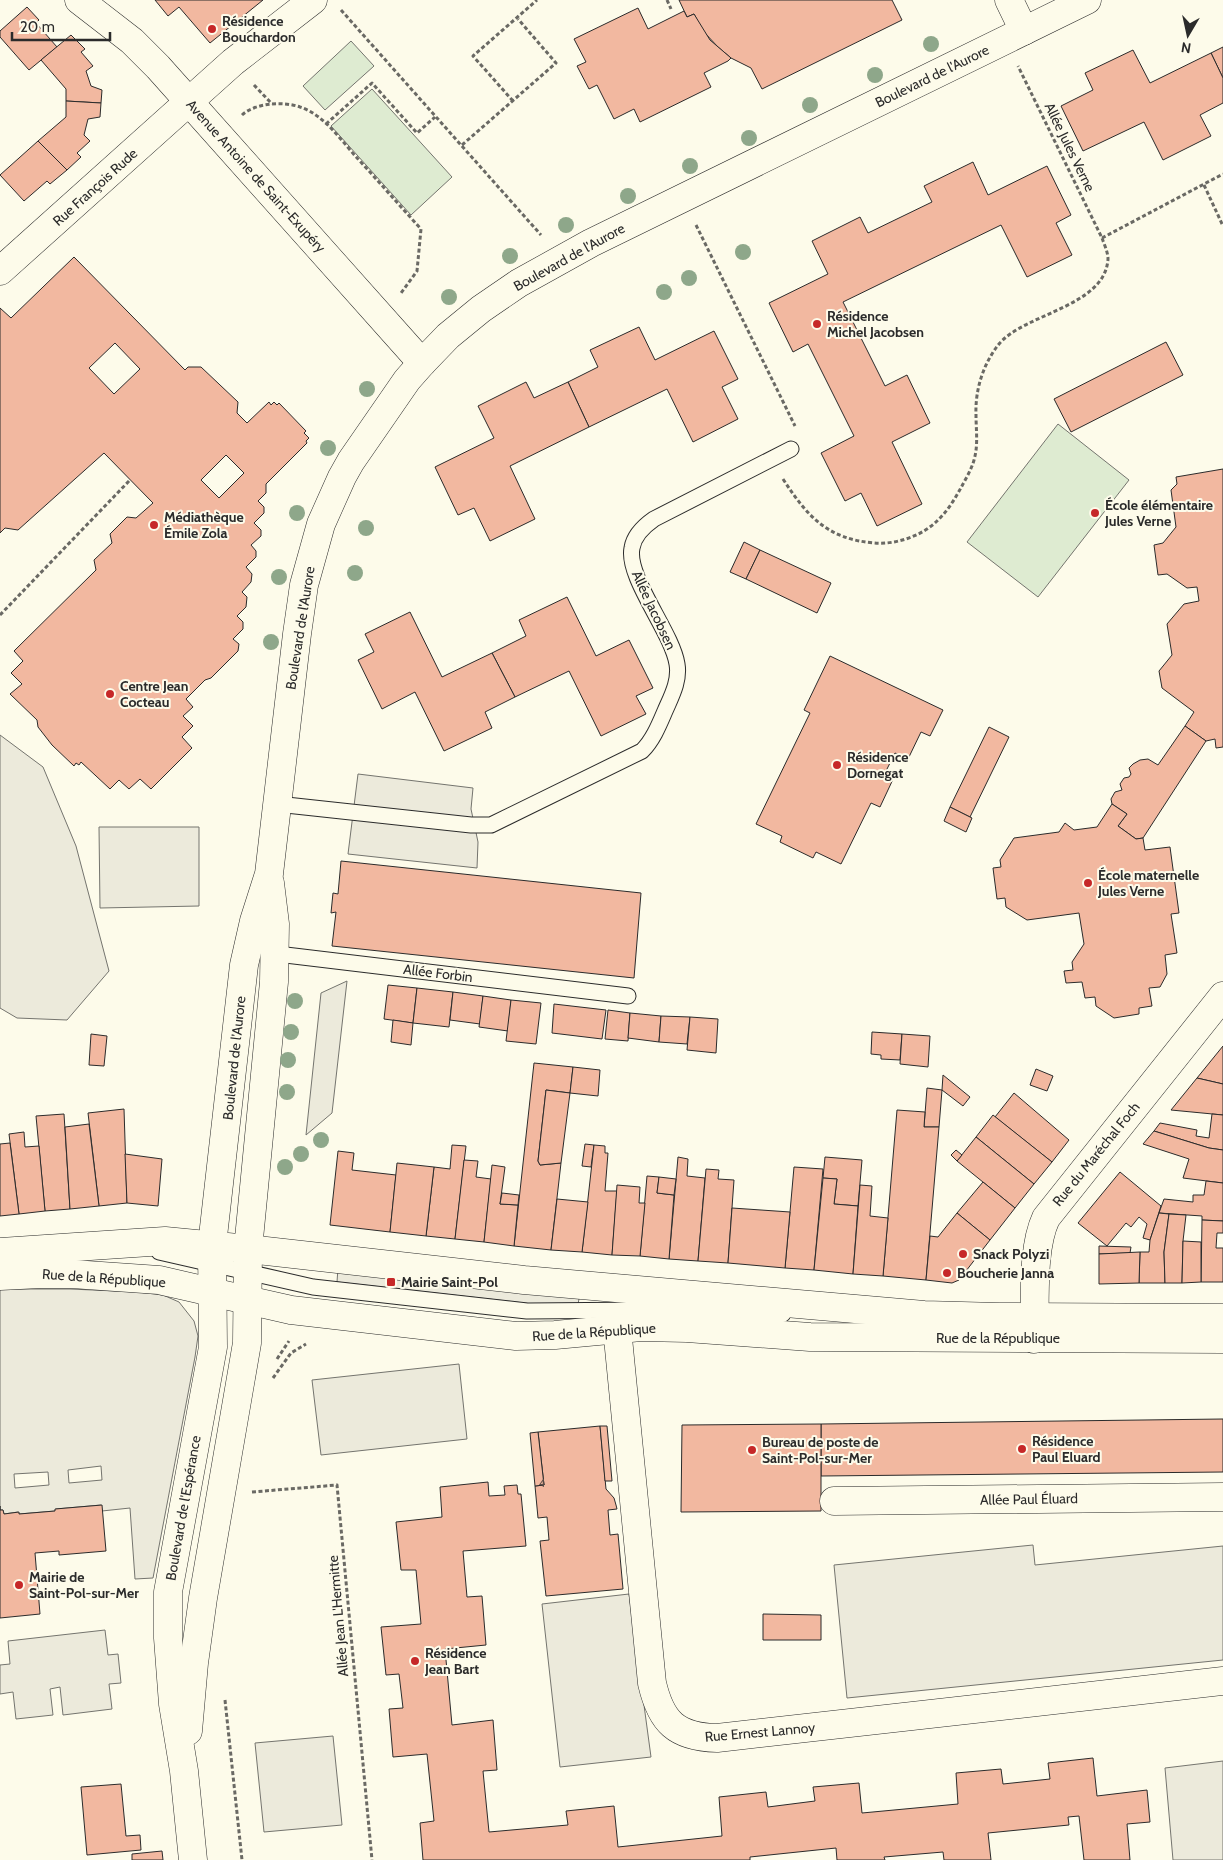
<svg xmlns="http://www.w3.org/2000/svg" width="1223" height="1860" viewBox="0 0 1223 1860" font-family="Cabin,sans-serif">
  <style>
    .green { fill: #deebd1; stroke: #74746e }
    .parking { fill: #eceadb; stroke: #74746e; fill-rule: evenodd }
    .building { fill: #f2b8a0; stroke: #2b2b2b; fill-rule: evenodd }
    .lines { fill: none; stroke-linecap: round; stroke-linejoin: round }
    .lane-casing { stroke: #2b2b2b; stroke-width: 17 }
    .street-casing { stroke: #2b2b2b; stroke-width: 29 }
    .secondary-casing { stroke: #2b2b2b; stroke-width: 29 }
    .path { stroke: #6a6964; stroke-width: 3; stroke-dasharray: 4 2.5; stroke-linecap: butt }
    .lane { stroke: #fdfbea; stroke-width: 15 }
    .street { stroke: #fdfbea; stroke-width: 28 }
    .secondary { stroke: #fdfbea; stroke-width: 28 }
    .tree { fill: #8ea78a }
    .poi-dot { fill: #c62828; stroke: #fdfbea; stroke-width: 2 }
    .labels { text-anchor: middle; stroke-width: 4; stroke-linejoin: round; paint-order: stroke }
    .number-label { font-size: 11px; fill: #5d4e48 }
    .poi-label { font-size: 14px; font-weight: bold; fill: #2b2b2b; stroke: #fdfbea; text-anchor: start }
    .street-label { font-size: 14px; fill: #2b2b2b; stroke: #fdfbea }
  </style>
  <rect width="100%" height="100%" fill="#fdfbea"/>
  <g class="green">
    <polygon points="351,41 374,66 325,110 303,86"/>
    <polygon points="372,89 452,177 411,215 331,126"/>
    <polygon points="1058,424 1129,480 1038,597 967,542"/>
  </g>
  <g class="parking">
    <polygon points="0,735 43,767 76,846 109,971 67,1020 17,1018 0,1008"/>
    <polygon points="358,774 473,788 471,809 478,842 477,868 348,854"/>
    <polygon points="99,827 199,827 199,906 100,908"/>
    <polygon points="347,981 332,1113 306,1135 321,993"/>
    <polygon points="338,1268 580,1294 578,1304 533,1304 337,1282"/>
    <path d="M0,1289H70L138,1292L163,1295L179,1302L194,1321L198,1336L195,1357L153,1578L135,1579L130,1508L102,1511L101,1505L56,1509L55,1511L19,1514L18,1512L4,1514L3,1510H0ZM101,1466L102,1480L69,1483L68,1470ZM48,1472L49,1485L15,1488L14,1474Z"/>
    <polygon points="459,1364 467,1439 321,1455 312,1380"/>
    <polygon points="1033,1545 1035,1565 1223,1546 1223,1660 847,1698 834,1565"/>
    <polygon points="629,1594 651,1757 560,1767 542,1604"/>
    <polygon points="105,1630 108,1655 118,1654 121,1683 109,1684 112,1709 63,1715 60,1687 50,1689 53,1715 16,1719 13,1692 0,1694 0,1665 10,1664 8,1641"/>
    <polygon points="333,1736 342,1825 264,1832 255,1743"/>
    <polygon points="1223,1761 1223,1860 1173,1860 1165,1768"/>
  </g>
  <g class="building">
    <polygon points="155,0 263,0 210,43 179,7 168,16"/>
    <polygon points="679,0 892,0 902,20 762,89 751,68 731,58 718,47 703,31 694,14 687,17"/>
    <polygon points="27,7 39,20 36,23 57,47 29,70 0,37 0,31"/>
    <polygon points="638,8 648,29 684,11 687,17 694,14 710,40 731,58 728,61 704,73 711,87 640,122 634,109 614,119 597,85 589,89 577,66 586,62 574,39"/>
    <polygon points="71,35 85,49 81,52 93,66 86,71 91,86 102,90 101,103 66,101 66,89 41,60"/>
    <polygon points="1223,47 1223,78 1211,53"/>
    <polygon points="1133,50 1150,83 1211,53 1223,78 1223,103 1200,115 1211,136 1163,160 1144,122 1083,151 1061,106 1093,90 1085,73"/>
    <polygon points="66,101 101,103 100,117 88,119 84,135 90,141 77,153 81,157 67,170 38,141 66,117"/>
    <polygon points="38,141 67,170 50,184 47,181 24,201 0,175"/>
    <polygon points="973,162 988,195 1047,166 1071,215 1056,223 1072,255 1027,277 1001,225 843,302 885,386 907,375 930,423 892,442 922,504 877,526 861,493 845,501 821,453 854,436 808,344 793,352 769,303 828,274 812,241 860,217 868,233 932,202 924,186"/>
    <path d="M74,257L185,370L188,367H201L238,402L237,413L247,423L269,402L271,405L274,402L277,405L279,403L306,431L304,433L309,438L306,441L307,443L266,484V493L258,501L264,507V513L254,523L261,530V536L251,545L256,551V557L246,567L252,574L251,582L242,592L247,597L246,607L237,616L243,622V629L233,639L239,644L238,651L211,678L205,680L186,699L193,707L183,716L193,726L182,737L192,748L151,789L140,779L129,789L119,780L110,789L81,762L79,765L76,763L74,766L52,745L38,727L37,720L10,694L22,684L11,673L23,661L14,651L96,570L94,560L112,543L110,534L127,517L136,518L153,503L104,453L18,530L5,528L0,533V308L11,318ZM115,343L140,369L114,394L89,368ZM226,455L244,473L219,498L201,480Z"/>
    <polygon points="639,327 655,360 714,331 738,379 722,387 738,419 693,442 667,389 589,427 568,382 598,367 590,350"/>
    <polygon points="1166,342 1183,375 1071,432 1054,399"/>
    <polygon points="526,382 534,398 568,382 589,427 510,466 535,519 490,541 474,508 458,515 435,467 494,438 478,406"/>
    <polygon points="1223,469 1223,747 1216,748 1215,739 1206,741 1185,726 1194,712 1162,688 1159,671 1172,655 1167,624 1184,604 1199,601 1197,587 1187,588 1167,574 1158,575 1154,545 1163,543 1176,527 1171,490 1177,484 1176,477"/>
    <polygon points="744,542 760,550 746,579 730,572"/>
    <polygon points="760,550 831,583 817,613 746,579"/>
    <polygon points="567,597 596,656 629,640 653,688 636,696 646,714 601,736 569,671 515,697 492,653 526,636 519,620"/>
    <polygon points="410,612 442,677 492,653 515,697 485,712 492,728 444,751 415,692 382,709 358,660 374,652 365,634"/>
    <polygon points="830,656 943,710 930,736 921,732 908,759 895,753 886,771 895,775 880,807 871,803 841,864 816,852 813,858 780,842 782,836 756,824 810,713 804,710"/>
    <polygon points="1185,726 1206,741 1143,838 1136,839 1118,826 1127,814 1112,804 1111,799 1115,792 1122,790 1120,784 1124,778 1129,777 1131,774 1129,768 1133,764 1140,760 1148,759 1158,765"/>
    <polygon points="989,727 1009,737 970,817 950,807"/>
    <polygon points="1112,804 1127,814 1118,826 1136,839 1143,838 1145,850 1170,847 1179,913 1171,914 1177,953 1165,955 1167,974 1160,987 1149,988 1152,1006 1139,1008 1139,1014 1114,1018 1096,1006 1095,997 1085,998 1082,982 1066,983 1064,971 1073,970 1072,962 1084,944 1079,913 1027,920 1006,907 1005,898 997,899 993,868 1001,867 1000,860 1014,838 1059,832 1065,823 1074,830 1097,827"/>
    <polygon points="950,807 972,818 966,832 944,821"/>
    <polygon points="341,861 641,893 634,978 332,946 336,912 331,913 333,893 338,894"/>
    <polygon points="388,985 417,988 413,1023 384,1019"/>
    <polygon points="417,988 453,992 449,1027 413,1023"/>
    <polygon points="453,992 483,996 480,1024 450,1020"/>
    <polygon points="483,996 511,1000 508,1031 479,1027"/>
    <polygon points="511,1000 541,1003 536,1044 506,1041"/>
    <polygon points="554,1004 606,1010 602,1039 552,1033"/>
    <polygon points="608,1010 630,1013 628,1041 605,1039"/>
    <polygon points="630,1013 661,1016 659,1042 628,1038"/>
    <polygon points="661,1016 690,1017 687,1044 659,1042"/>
    <polygon points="690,1017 718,1019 716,1053 687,1050"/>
    <polygon points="393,1020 413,1023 411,1045 391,1042"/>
    <polygon points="872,1032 902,1034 900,1060 881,1059 881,1055 871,1054"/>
    <polygon points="91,1034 107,1036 104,1066 89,1065"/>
    <polygon points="902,1034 930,1036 928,1067 900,1064"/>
    <polygon points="1223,1046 1223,1084 1197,1078"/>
    <polygon points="534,1063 573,1067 570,1093 546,1090 538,1161 540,1165 561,1163 551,1250 514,1246"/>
    <polygon points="573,1067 600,1070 598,1096 570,1093"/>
    <polygon points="1036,1069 1053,1076 1047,1091 1030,1085"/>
    <polygon points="943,1075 970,1097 963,1106 942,1090"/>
    <polygon points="1197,1078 1223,1084 1223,1115 1171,1110"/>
    <polygon points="927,1088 942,1090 939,1127 924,1127"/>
    <polygon points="546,1090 570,1093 561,1163 540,1165 538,1161"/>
    <polygon points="1014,1093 1069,1140 1052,1162 995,1117"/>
    <polygon points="124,1109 127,1203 99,1206 88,1113"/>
    <polygon points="897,1110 925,1112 924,1127 939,1127 926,1280 883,1276"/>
    <polygon points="64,1114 70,1209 45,1211 36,1116"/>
    <polygon points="1212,1114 1223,1115 1223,1150 1209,1148 1154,1131 1160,1123 1197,1130 1196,1136 1209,1138"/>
    <polygon points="993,1115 1052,1162 1034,1184 976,1137"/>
    <polygon points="89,1124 99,1206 70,1209 65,1127"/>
    <polygon points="1154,1131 1209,1148 1223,1150 1223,1183 1183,1178 1189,1159 1143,1144"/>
    <polygon points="24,1132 25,1147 39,1146 45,1211 19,1214 9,1134"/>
    <polygon points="976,1137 1034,1184 1015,1208 957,1161"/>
    <polygon points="10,1143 19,1214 0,1216 0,1144"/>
    <polygon points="585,1144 594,1145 591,1167 582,1166"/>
    <polygon points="452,1145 466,1146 455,1239 426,1236 434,1167 450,1169"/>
    <polygon points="594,1145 605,1146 605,1153 608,1153 605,1191 617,1191 612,1255 582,1252"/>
    <polygon points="956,1150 962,1155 957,1161 951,1155"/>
    <polygon points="338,1151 354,1153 352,1170 396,1175 390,1232 330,1225"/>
    <polygon points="125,1154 162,1159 158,1206 127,1203"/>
    <polygon points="678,1157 688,1159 687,1176 705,1178 698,1261 669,1259"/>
    <polygon points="825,1157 862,1160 858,1206 834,1204 837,1179 823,1178"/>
    <polygon points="464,1160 478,1161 476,1177 491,1179 484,1242 455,1239"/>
    <polygon points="397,1163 434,1167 426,1236 390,1232"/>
    <polygon points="492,1165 505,1167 500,1204 518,1205 514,1246 484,1242"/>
    <polygon points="794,1167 823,1169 814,1270 785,1268"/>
    <polygon points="706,1169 719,1170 718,1179 734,1180 728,1263 698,1261"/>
    <polygon points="1120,1172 1161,1206 1150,1240 1143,1238 1147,1224 1139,1217 1131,1227 1126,1223 1107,1246 1078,1223"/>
    <polygon points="647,1176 659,1177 657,1193 674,1195 669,1259 640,1256"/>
    <polygon points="659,1177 676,1179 674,1195 657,1193"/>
    <polygon points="823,1178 837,1179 834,1204 858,1206 853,1274 814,1270"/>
    <polygon points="1206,1181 1223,1183 1223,1221 1202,1220 1202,1216 1159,1213 1164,1199 1193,1202 1193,1195 1204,1195"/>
    <polygon points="983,1182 1015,1208 990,1240 957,1213"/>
    <polygon points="617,1185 640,1187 639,1203 645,1203 640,1256 612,1255"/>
    <polygon points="860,1185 872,1186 870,1216 888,1218 883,1276 853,1274"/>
    <polygon points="502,1193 519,1195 518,1205 500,1204"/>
    <polygon points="557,1199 588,1202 582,1252 551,1250"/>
    <polygon points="732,1208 790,1212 785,1268 728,1263"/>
    <polygon points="957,1213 990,1240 959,1280 952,1283 926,1280 930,1236 938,1237"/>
    <polygon points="1159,1213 1169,1214 1164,1252 1165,1283 1139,1283 1140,1252 1149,1252 1150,1240"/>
    <polygon points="1169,1214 1186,1215 1183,1241 1182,1283 1165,1283 1164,1252"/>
    <polygon points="1202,1220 1223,1221 1223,1233 1217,1233 1216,1248 1223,1248 1223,1282 1201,1282"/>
    <polygon points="1183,1241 1201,1242 1201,1282 1182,1283"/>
    <polygon points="1099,1246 1131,1247 1130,1253 1099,1254"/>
    <polygon points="1140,1252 1139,1283 1099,1284 1099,1254"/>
    <polygon points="1223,1419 1223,1472 821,1476 821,1424"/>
    <polygon points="821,1424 821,1511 681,1512 682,1425"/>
    <polygon points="600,1426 606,1489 614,1498 616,1505 617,1509 608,1510 610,1535 618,1534 623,1589 546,1596 540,1541 549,1540 547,1517 538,1518 535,1486 544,1485 538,1432"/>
    <polygon points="600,1426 607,1426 612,1481 605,1481"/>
    <polygon points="538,1432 544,1485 535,1486 530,1433"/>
    <polygon points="488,1482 489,1496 505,1495 504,1486 517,1485 518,1494 521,1494 526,1546 463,1551 467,1597 482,1596 486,1645 445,1649 452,1725 493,1720 497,1770 483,1771 489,1832 568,1825 566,1811 614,1806 618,1847 722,1836 719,1797 766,1792 768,1807 815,1801 813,1787 859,1783 862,1813 958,1804 956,1773 1001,1769 1003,1784 1050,1779 1048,1763 1093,1758 1097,1796 1147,1790 1150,1822 1127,1824 1130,1860 1084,1860 1079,1816 1068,1817 1069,1825 988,1833 991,1860 944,1860 943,1852 884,1857 885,1860 837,1860 836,1848 750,1857 750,1860 423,1860 420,1823 434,1821 427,1754 393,1757 389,1709 403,1708 399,1674 386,1675 381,1627 421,1624 416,1570 401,1570 396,1522 442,1517 440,1487"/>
    <polygon points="102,1505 106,1551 59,1555 59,1551 35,1553 40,1614 0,1618 0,1506 0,1510 3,1510 4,1514 19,1512 19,1514 55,1511 55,1509"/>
    <polygon points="763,1614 821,1615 821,1640 763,1640"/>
    <polygon points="121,1784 126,1836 140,1835 141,1850 87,1855 81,1787"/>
    <polygon points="162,1851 163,1860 132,1860 132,1854"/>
  </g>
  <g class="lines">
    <g class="lane-casing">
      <g id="lane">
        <path d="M277,804L471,825H491L642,751C653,740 659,725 665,711C671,697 680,681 677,664C672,632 626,577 632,548C634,535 644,526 654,519L791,449"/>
        <polyline points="269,953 628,996"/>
        <polyline points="159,1252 313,1287 527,1311 647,1310 741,1315 783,1314"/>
      </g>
    </g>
    <g class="street-casing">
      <g id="street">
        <polyline points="79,0 132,41 158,67 422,363"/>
        <polyline points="1009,0 1024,31"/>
        <polyline points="0,271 233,62 313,0"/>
        <path d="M617,1328L652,1683C661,1722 676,1737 717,1738L1223,1681"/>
        <path d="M1034,1339C1036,1303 1031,1250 1046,1218L1223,996"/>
        <polyline points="834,1501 1223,1497"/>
      </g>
    </g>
    <g class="secondary-casing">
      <g id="secondary">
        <polyline points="0,1252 165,1241 248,1249 524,1280 924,1315 999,1317 1223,1318"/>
        <polyline points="0,1276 40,1274 72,1274 159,1280 291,1310 516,1336 555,1335 641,1327 687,1328 810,1337 1223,1339"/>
        <polyline points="188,1731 194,1663 203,1598 247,1343 248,1249 274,982 275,924 270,883"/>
        <polyline points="193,1860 184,1771 173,1704 168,1638 168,1592 213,1347 212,1245 244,965 254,921 269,874 297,634 304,585 321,524 342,477 351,461 407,380 422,363 448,336 481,309 519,283 591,243 1087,0"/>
      </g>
    </g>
    <g class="path">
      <polyline points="667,0 671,9"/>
      <polyline points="341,10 541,235"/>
      <polyline points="254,85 272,104"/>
      <polyline points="513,101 473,56 537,0"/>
      <path d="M242,115C255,103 283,101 300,107C325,115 342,142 359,160C380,183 400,206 421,229L417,271L401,293"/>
      <polyline points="326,124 372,83 417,133 435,117"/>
      <polyline points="462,145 556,63 518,19"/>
      <polyline points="1204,185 1223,226"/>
      <polyline points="696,225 795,426"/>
      <polyline points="1102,238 1223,174"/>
      <path d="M783,479C807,516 827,539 874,543C895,545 922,536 937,521C948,511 956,497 963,484C968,475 973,466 975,456C978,443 976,429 976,415C975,390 983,364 999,344C1025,313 1105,307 1108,259C1108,252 1104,244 1102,238L1018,66"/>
      <polyline points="0,615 130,480"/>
      <polyline points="277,1359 289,1341"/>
      <polyline points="273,1378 291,1353 306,1344"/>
      <polyline points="252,1492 337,1485 372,1860"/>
      <polyline points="225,1700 242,1860"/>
    </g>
    <use href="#lane" class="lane"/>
    <use href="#street" class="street"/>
    <use href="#secondary" class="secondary"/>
  </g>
  <g class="tree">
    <circle cx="931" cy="44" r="8"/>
    <circle cx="875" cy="75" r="8"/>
    <circle cx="810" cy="105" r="8"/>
    <circle cx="749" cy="138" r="8"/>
    <circle cx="690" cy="166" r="8"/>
    <circle cx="628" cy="196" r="8"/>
    <circle cx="566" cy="225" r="8"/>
    <circle cx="743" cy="252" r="8"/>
    <circle cx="510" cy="256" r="8"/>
    <circle cx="689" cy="278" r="8"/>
    <circle cx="664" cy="292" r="8"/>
    <circle cx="449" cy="297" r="8"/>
    <circle cx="367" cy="389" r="8"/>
    <circle cx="328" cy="448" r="8"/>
    <circle cx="297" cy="513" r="8"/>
    <circle cx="366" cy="528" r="8"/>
    <circle cx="355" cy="573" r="8"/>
    <circle cx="279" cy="577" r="8"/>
    <circle cx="271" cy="642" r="8"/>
    <circle cx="295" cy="1001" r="8"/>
    <circle cx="291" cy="1032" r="8"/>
    <circle cx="288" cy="1060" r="8"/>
    <circle cx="287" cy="1092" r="8"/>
    <circle cx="321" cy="1140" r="8"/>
    <circle cx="301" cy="1154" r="8"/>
    <circle cx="285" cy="1167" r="8"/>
  </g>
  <g class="poi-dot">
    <circle cx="212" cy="29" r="5"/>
    <circle cx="817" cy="324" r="5"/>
    <circle cx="1095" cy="513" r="5"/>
    <circle cx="154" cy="525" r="5"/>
    <circle cx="110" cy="694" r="5"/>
    <circle cx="837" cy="765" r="5"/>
    <circle cx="1088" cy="883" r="5"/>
    <circle cx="963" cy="1254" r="5"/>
    <circle cx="947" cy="1273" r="5"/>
    <rect x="386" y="1277" width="10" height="10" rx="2.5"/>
    <circle cx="1022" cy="1449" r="5"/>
    <circle cx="752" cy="1450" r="5"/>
    <circle cx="19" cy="1585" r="5"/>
    <circle cx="415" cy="1661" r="5"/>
  </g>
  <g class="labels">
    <g class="number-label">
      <text x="542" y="1487">4</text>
    </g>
    <g class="poi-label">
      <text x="222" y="26">Résidence<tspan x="222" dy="16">Bouchardon</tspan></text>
      <text x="827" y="321">Résidence<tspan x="827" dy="16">Michel Jacobsen</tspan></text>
      <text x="1105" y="510">École élémentaire<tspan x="1105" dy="16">Jules Verne</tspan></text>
      <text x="164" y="522">Médiathèque<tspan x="164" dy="16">Émile Zola</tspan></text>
      <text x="120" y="691">Centre Jean<tspan x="120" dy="16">Cocteau</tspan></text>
      <text x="847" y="762">Résidence<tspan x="847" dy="16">Dornegat</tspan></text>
      <text x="1098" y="880">École maternelle<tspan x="1098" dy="16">Jules Verne</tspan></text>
      <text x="973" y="1259">Snack Polyzi</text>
      <text x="957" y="1278">Boucherie Janna</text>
      <text x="401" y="1287">Mairie Saint-Pol</text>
      <text x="1032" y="1446">Résidence<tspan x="1032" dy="16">Paul Eluard</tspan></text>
      <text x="762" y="1447">Bureau de poste de<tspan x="762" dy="16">Saint-Pol-sur-Mer</tspan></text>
      <text x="29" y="1582">Mairie de<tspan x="29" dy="16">Saint-Pol-sur-Mer</tspan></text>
      <text x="425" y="1658">Résidence<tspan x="425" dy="16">Jean Bart</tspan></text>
    </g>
    <g class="street-label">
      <text transform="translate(932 76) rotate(-26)" y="5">Boulevard de l'Aurore</text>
      <text transform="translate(1070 147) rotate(64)" y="5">Allée Jules Verne</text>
      <text transform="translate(256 176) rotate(48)" y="5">Avenue Antoine de Saint-Exupéry</text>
      <text transform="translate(95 187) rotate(-42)" y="5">Rue François Rude</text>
      <text transform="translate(569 257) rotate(-29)" y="5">Boulevard de l'Aurore</text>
      <text transform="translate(654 610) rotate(65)" y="5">Allée Jacobsen</text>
      <text transform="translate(300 628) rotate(-81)" y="5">Boulevard de l'Aurore</text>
      <text transform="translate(438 973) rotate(7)" y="5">Allée Forbin</text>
      <text transform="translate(234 1058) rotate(-84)" y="5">Boulevard de l'Aurore</text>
      <text transform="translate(1096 1154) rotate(-51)" y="5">Rue du Maréchal Foch</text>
      <text transform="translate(104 1278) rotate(4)" y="5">Rue de la République</text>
      <text transform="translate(594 1332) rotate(-4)" y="5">Rue de la République</text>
      <text x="998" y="1343">Rue de la République</text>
      <text transform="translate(1029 1499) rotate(-1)" y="5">Allée Paul Éluard</text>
      <text transform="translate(183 1508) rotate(-80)" y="5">Boulevard de l'Espérance</text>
      <text transform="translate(338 1616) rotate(-95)" y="5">Allée Jean L'Hermitte</text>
      <text transform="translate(760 1732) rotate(-5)" y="5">Rue Ernest Lannoy</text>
    </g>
  </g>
  <g transform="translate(1188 35) rotate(189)" stroke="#fdfbea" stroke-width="4" paint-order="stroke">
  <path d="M0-4L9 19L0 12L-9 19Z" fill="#2b2b2b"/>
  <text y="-8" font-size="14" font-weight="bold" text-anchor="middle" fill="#2b2b2b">N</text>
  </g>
  <path d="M12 32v8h98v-8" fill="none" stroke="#2b2b2b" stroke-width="2.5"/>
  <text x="20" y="32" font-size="15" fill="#2b2b2b" stroke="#fdfbea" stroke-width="4" paint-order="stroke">20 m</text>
</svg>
